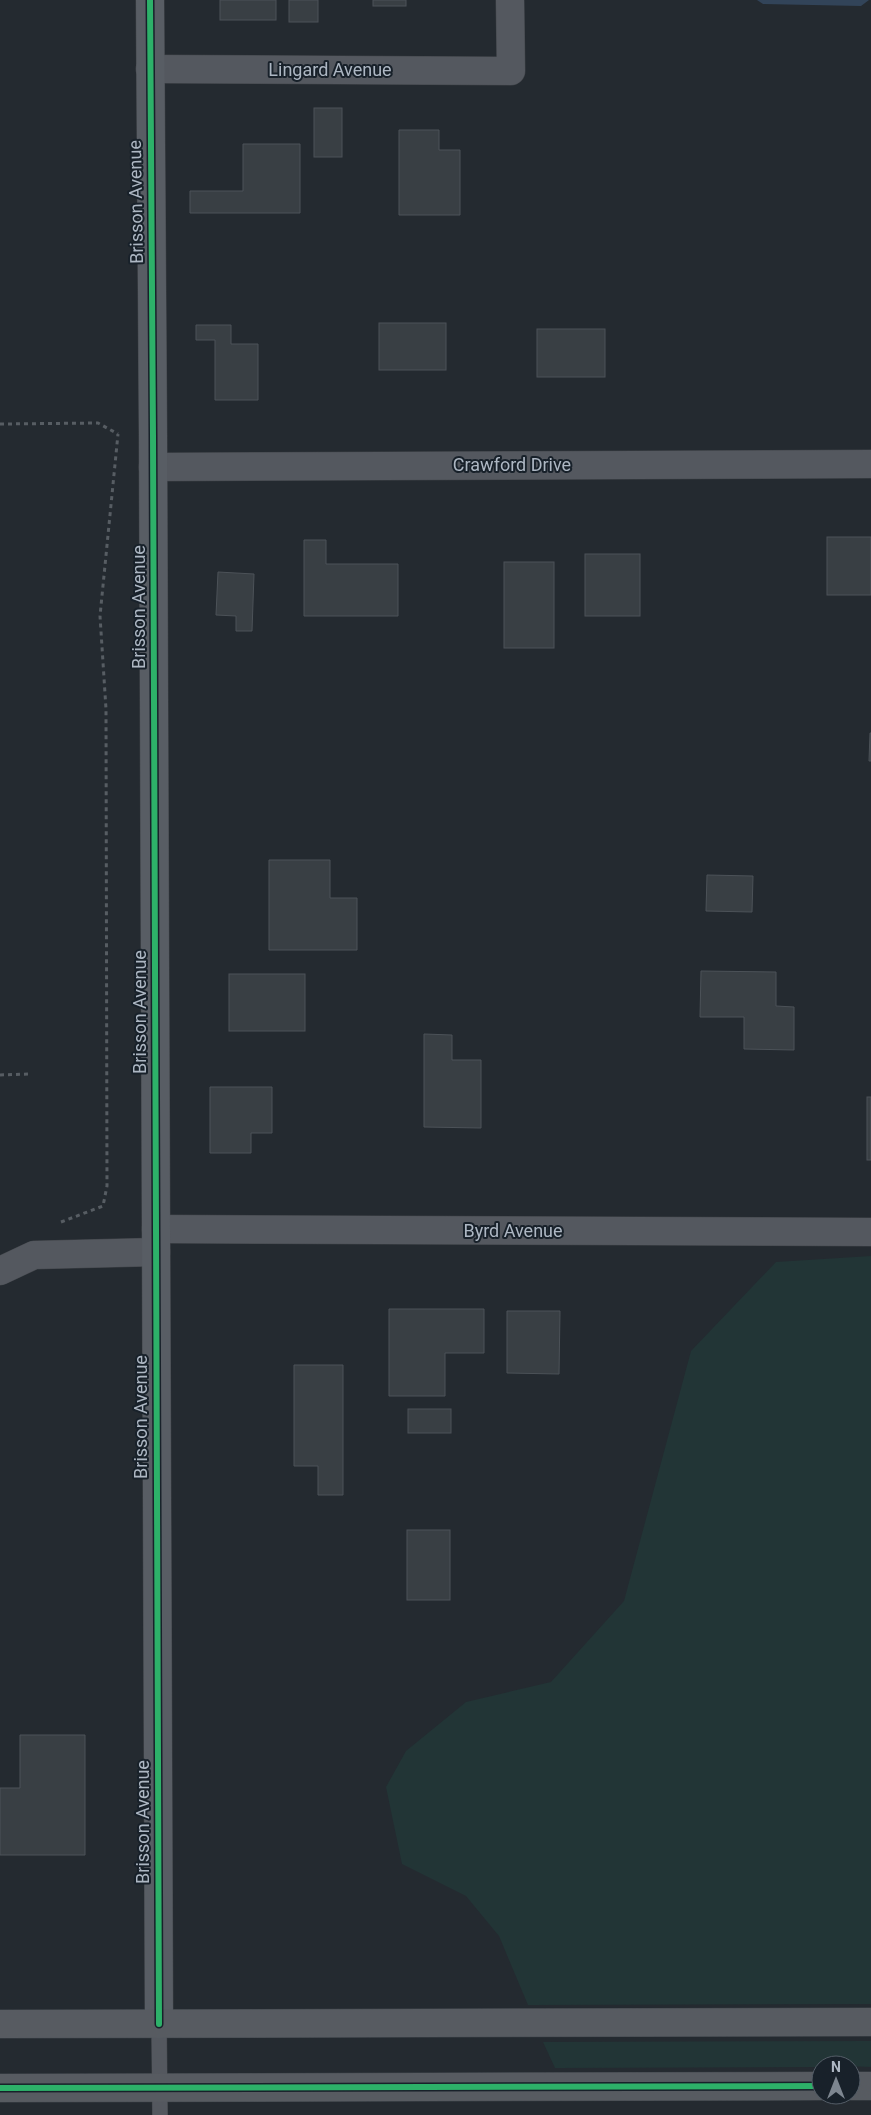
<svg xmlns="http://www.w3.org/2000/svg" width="871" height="2115" viewBox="0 0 871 2115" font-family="Roboto,sans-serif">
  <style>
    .green { fill: #223536 }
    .water { fill: #324459 }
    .building { fill: #393f44; stroke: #4c5258 }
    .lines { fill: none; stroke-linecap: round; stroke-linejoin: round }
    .lane-casing { stroke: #404449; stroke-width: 16 }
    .street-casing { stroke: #404449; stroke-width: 29 }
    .secondary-casing { stroke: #404449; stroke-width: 29 }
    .primary-casing { stroke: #41474d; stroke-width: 29 }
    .path { stroke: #575d63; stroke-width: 3; stroke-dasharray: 4 4; stroke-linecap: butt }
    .lane { stroke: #54585f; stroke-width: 15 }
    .street { stroke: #54585f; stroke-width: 28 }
    .secondary { stroke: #585d64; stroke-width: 28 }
    .primary { stroke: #575b61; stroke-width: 28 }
    .cycleway-casing { stroke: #18212a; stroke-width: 9 }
    .cycleway { stroke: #2db169; stroke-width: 6 }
    .labels { text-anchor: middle; stroke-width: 4; stroke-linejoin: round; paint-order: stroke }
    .street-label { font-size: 18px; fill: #adb7c3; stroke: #18212a }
  </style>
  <rect width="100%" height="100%" fill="#242a30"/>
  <g class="green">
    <polygon points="871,1256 871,2004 528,2005 499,1936 466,1896 402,1864 386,1787 406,1751 466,1702 551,1682 624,1601 691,1351 776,1262"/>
    <polygon points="871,2041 871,2067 821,2065 821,2067 555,2068 543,2042"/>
  </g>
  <polygon class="water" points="757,0 869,0 861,6 763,4"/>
  <g class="building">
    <rect x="220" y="0" width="56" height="20"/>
    <rect x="289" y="0" width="29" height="22"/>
    <rect x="373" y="0" width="33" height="6"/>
    <rect x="314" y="108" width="28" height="49"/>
    <polygon points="399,130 439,130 439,150 460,150 460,215 399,215"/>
    <polygon points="243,144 300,144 300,213 190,213 190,191 243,191"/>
    <rect x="379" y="323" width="67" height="47"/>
    <polygon points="196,325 231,325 231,344 258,344 258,400 215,400 215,340 196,340"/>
    <rect x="537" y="329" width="68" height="48"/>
    <rect x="827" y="537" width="44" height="58"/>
    <polygon points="304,540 326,540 326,564 398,564 398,616 304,616"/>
    <rect x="585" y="554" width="55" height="62"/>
    <rect x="504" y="562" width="50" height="86"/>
    <polygon points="218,572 254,574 252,631 236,631 236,616 216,615"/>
    <polygon points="870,733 871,733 871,761 869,761"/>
    <polygon points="269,860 330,860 330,898 357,898 357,950 269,950"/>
    <polygon points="707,875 753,876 752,912 706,911"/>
    <polygon points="701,971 776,972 776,1006 794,1007 794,1050 744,1049 744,1017 700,1017"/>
    <rect x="229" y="974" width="76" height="57"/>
    <polygon points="424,1034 452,1035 452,1060 481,1060 481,1128 424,1127"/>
    <polygon points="210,1087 272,1087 272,1133 251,1133 251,1153 210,1153"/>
    <rect x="867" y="1097" width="4" height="63"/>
    <polygon points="389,1309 484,1309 484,1353 445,1353 445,1396 389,1396"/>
    <polygon points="507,1311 560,1311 559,1374 507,1373"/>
    <polygon points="294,1365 343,1365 343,1495 318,1495 318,1466 294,1466"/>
    <rect x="408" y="1409" width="43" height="24"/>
    <rect x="407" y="1530" width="43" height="70"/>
    <polygon points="20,1735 85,1735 85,1855 0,1855 0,1788 20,1788"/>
  </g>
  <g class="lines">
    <g class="lane-casing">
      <polyline id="lane" points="159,2024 160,2115"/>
    </g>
    <g class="street-casing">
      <g id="street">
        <polyline points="150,69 511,71 510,0"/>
        <polyline points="153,467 871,464"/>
        <polyline points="156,1229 871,1232"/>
        <polyline points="0,1271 34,1255 156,1252"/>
      </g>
    </g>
    <g class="secondary-casing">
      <polyline id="secondary" points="150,0 153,435 159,2024"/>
    </g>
    <g class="primary-casing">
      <g id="primary">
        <polyline points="0,2024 871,2022"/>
        <polyline points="851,2086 871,2086"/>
        <polyline points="0,2088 821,2086"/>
      </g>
    </g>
    <g class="path">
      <polyline points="0,424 98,423 118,434"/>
      <polyline points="0,1075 29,1074"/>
      <polyline points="61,1222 103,1206 107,1186 106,709 100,616 118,434"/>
    </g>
    <use href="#lane" class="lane"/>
    <use href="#street" class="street"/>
    <use href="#secondary" class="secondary"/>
    <use href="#primary" class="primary"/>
    <g class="cycleway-casing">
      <g id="cycleway">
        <polyline points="150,0 153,435 159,2024"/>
        <polyline points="0,2088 821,2086"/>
      </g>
    </g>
    <use href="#cycleway" class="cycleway"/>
  </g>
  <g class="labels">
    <g class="street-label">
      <text x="330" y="76">Lingard Avenue</text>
      <text transform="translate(136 202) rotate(-91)" y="6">Brisson Avenue</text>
      <text x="512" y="471">Crawford Drive</text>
      <text transform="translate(139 607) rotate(-90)" y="6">Brisson Avenue</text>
      <text transform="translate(140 1012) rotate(-90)" y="6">Brisson Avenue</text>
      <text x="513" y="1237">Byrd Avenue</text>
      <text transform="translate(141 1417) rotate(-90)" y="6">Brisson Avenue</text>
      <text transform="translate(143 1822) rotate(-90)" y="6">Brisson Avenue</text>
    </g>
  </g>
  <g transform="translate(836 2080)"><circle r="24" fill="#18212a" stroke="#545d67"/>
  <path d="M0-4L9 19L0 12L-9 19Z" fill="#7d8690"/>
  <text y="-8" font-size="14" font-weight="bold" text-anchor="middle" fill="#adb7c3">N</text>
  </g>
</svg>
